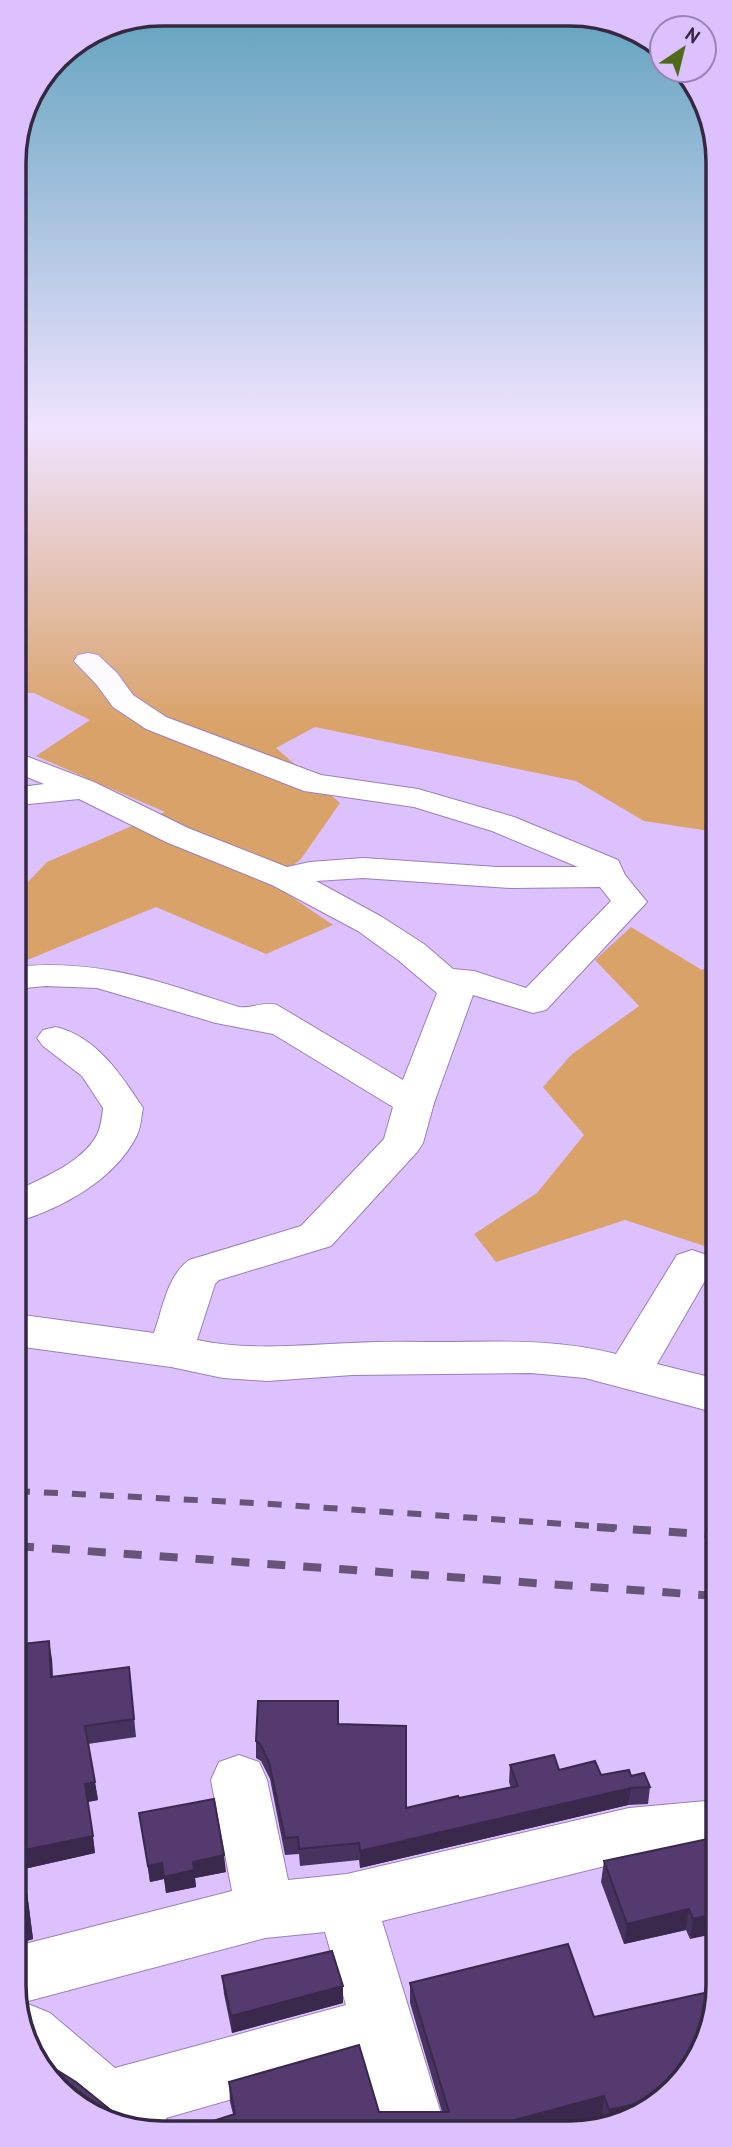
<svg xmlns="http://www.w3.org/2000/svg" width="732" height="2147" viewBox="0 0 732 2147" font-family="'PT Sans',sans-serif">
  <style>
    .green { fill: #d9a268 }
    .lines { fill: none; stroke-linecap: round; stroke-linejoin: round }
    .minor-casing { stroke: #9b7fb9; stroke-width: 2 }
    .minor { fill: #fff; fill-rule: evenodd }
    .rail-far1 { stroke: #665578; stroke-width: 6; stroke-dasharray: 14 14; stroke-linecap: butt }
    .rail { stroke: #665578; stroke-width: 8; stroke-dasharray: 18 18; stroke-linecap: butt }
    .wall { fill: #48325f }
    .shaded-wall { fill: #3b294d }
    .building { fill: #543a6e; stroke: #3b294d; stroke-width: 2 }
    .rim { fill: none; stroke: #352941; stroke-width: 3.5 }
  </style>
  <rect width="100%" height="100%" fill="#ddc0fe"/>
  <g class="green">
    <polygon points="15,425 715,425 716,832 644,821 576,781 315,727 276,748 340,803 301,859 271,883 333,925 266,954 156,907 15,965 15,887 26,884 47,862 165,812 36,756 90,720 34,693 15,693"/>
    <polygon points="631,927 702,970 716,961 717,1250 625,1220 496,1262 474,1234 537,1193 584,1135 543,1087 571,1055 639,1006 595,960"/>
  </g>
  <g class="lines">
    <g class="minor-casing">
      <g id="minor">
        <path d="M88,653L98,655L117,673L133,695L166,717L321,775L418,789L514,817L618,860L625,875L647,902L546,1010L533,1013L473,995L434,1103L423,1143L417,1152L331,1246L219,1280L215,1284L197,1340C249,1351 298,1345 351,1343C385,1341 419,1342 452,1342C508,1341 562,1340 616,1354L677,1255L692,1250L707,1255L714,1265L657,1364L717,1379V1413L585,1378L531,1373L352,1375L267,1381L223,1378L171,1367L16,1346V1314L154,1333C163,1308 167,1276 189,1260L301,1226L384,1139L393,1107L273,1034L216,1023L97,988L45,986L16,989L15,967C99,958 160,982 239,1007C252,1009 262,1001 277,1005L403,1080L437,993L398,960L358,931L272,885L166,842L79,799L29,804L15,801V783L29,786L44,784L15,772V752L94,782L188,828L287,867L310,862L363,858L497,867H578L492,831L414,807L304,791L146,729L113,707L97,685L74,661L78,655ZM363,878L511,888L600,887L611,901L526,988L474,971L453,969L424,944L382,917L316,881Z"/>
        <path d="M56,1027C97,1037 121,1075 143,1108C141,1117 141,1127 137,1135C116,1179 61,1209 16,1222V1191C42,1178 82,1163 97,1135C101,1127 102,1117 103,1108L82,1076L43,1046L37,1038L43,1030Z"/>
        <polygon points="239,1755 259,1762 267,1780 288,1880 347,1874 629,1808 717,1800 718,1852 629,1860 382,1921 446,2130 380,2130 361,2062 166,2118 171,2130 133,2130 57,2089 17,2014 17,2009 28,2004 50,2013 115,2068 346,2005 325,1932 265,1938 17,2004 17,1946 232,1891 211,1780 219,1762"/>
      </g>
    </g>
    <use href="#minor" class="minor"/>
    <polyline class="rail-far1" points="16,1491 255,1503 623,1528"/>
    <g class="rail">
      <polyline points="597,1527 717,1535"/>
      <polyline points="16,1546 717,1596"/>
    </g>
  </g>
  <g class="wall">
    <polygon points="16,1643 52,1659 53,1677 129,1667 136,1737 88,1744 98,1800 88,1802 95,1853 24,1869 33,1939 17,1944"/>
    <polygon points="338,1724 406,1808 511,1788 509,1782 510,1765 601,1775 631,1776 650,1787 648,1804 628,1805 360,1868 359,1860 300,1866 299,1854 285,1855 270,1779 261,1761 256,1758 256,1741"/>
    <polygon points="139,1813 226,1872 195,1878 196,1887 166,1893 164,1879 150,1882"/>
    <polygon points="717,1837 690,1939 686,1930 624,1944 601,1882 604,1861"/>
    <polygon points="222,1976 343,2003 232,2033 224,1994"/>
    <polygon points="410,1983 594,2017 682,2082 605,2127 602,2116 550,2130 205,2130 204,2124 233,2114 230,2102 229,2082 379,2112 442,2112 410,2003"/>
  </g>
  <g class="shaded-wall">
    <polygon points="49,1641 52,1659 53,1695 51,1677"/>
    <polygon points="95,1782 98,1800 87,1802 85,1784"/>
    <polygon points="631,1788 628,1805 360,1868 360,1851"/>
    <polygon points="93,1836 95,1853 24,1869 33,1939 17,1944 20,1851"/>
    <polygon points="224,1855 226,1872 195,1878 196,1887 166,1893 164,1877 193,1862"/>
    <polygon points="162,1863 164,1879 150,1882 148,1866"/>
    <polygon points="689,1909 686,1930 624,1944 627,1924"/>
    <polygon points="718,1913 718,1933 690,1939 693,1919"/>
    <polygon points="343,1986 343,2003 232,2033 231,2016"/>
    <polygon points="604,2096 602,2116 550,2130 477,2130"/>
    <polygon points="652,2100 606,2126 609,2110"/>
  </g>
  <g class="building">
    <polygon points="49,1641 51,1677 129,1667 134,1719 85,1726 95,1782 85,1784 93,1836 20,1851 29,1922 17,1925 16,1643 22,1644"/>
    <polygon points="258,1701 338,1701 338,1724 406,1726 406,1808 458,1796 459,1798 518,1786 510,1765 554,1755 559,1770 595,1761 601,1775 629,1770 631,1776 644,1773 650,1787 631,1788 360,1851 359,1843 299,1849 298,1837 285,1838 269,1762 260,1744 256,1741"/>
    <polygon points="214,1799 224,1855 193,1862 194,1870 164,1877 162,1863 148,1866 139,1813"/>
    <polygon points="717,1837 718,1913 693,1919 689,1909 627,1924 604,1861"/>
    <polygon points="568,1944 594,2017 718,1990 718,1994 682,2082 652,2100 609,2110 604,2096 477,2130 211,2130 204,2124 235,2114 229,2082 359,2045 379,2112 449,2112 410,1983"/>
    <polygon points="332,1951 343,1986 231,2016 222,1976"/>
    <polygon points="49,2065 76,2082 128,2124 129,2128 57,2089 46,2069"/>
  </g>
  <linearGradient id="sky" x2="0" y2="1"><stop stop-color="#60a2be"/><stop offset="0.59" stop-color="#f0e3ff"/><stop offset="1" stop-color="#f0e3ff" stop-opacity="0"/></linearGradient>
  <rect width="732" height="726" fill="url(#sky)"/>
  <path d="M0 0H732V2147H0ZM162 26H570A136 136 0 0 1 706 162V1985A136 136 0 0 1 570 2121H162A136 136 0 0 1 26 1985V162A136 136 0 0 1 162 26Z" fill="#ddc0fe" fill-rule="evenodd"/>
  <path class="rim" d="M162 26H570A136 136 0 0 1 706 162V1985A136 136 0 0 1 570 2121H162A136 136 0 0 1 26 1985V162A136 136 0 0 1 162 26Z"/>
  <g transform="translate(683 49) rotate(35)"><circle r="33" fill="#ddc0fe" stroke="#9a84b2" stroke-width="2"/>
  <path d="M0-5L12 26L0 18L-12 26Z" fill="#506a1c"/>
  <text y="-10" font-size="19" font-weight="bold" text-anchor="middle" fill="#352941">N</text>
  </g>
</svg>
